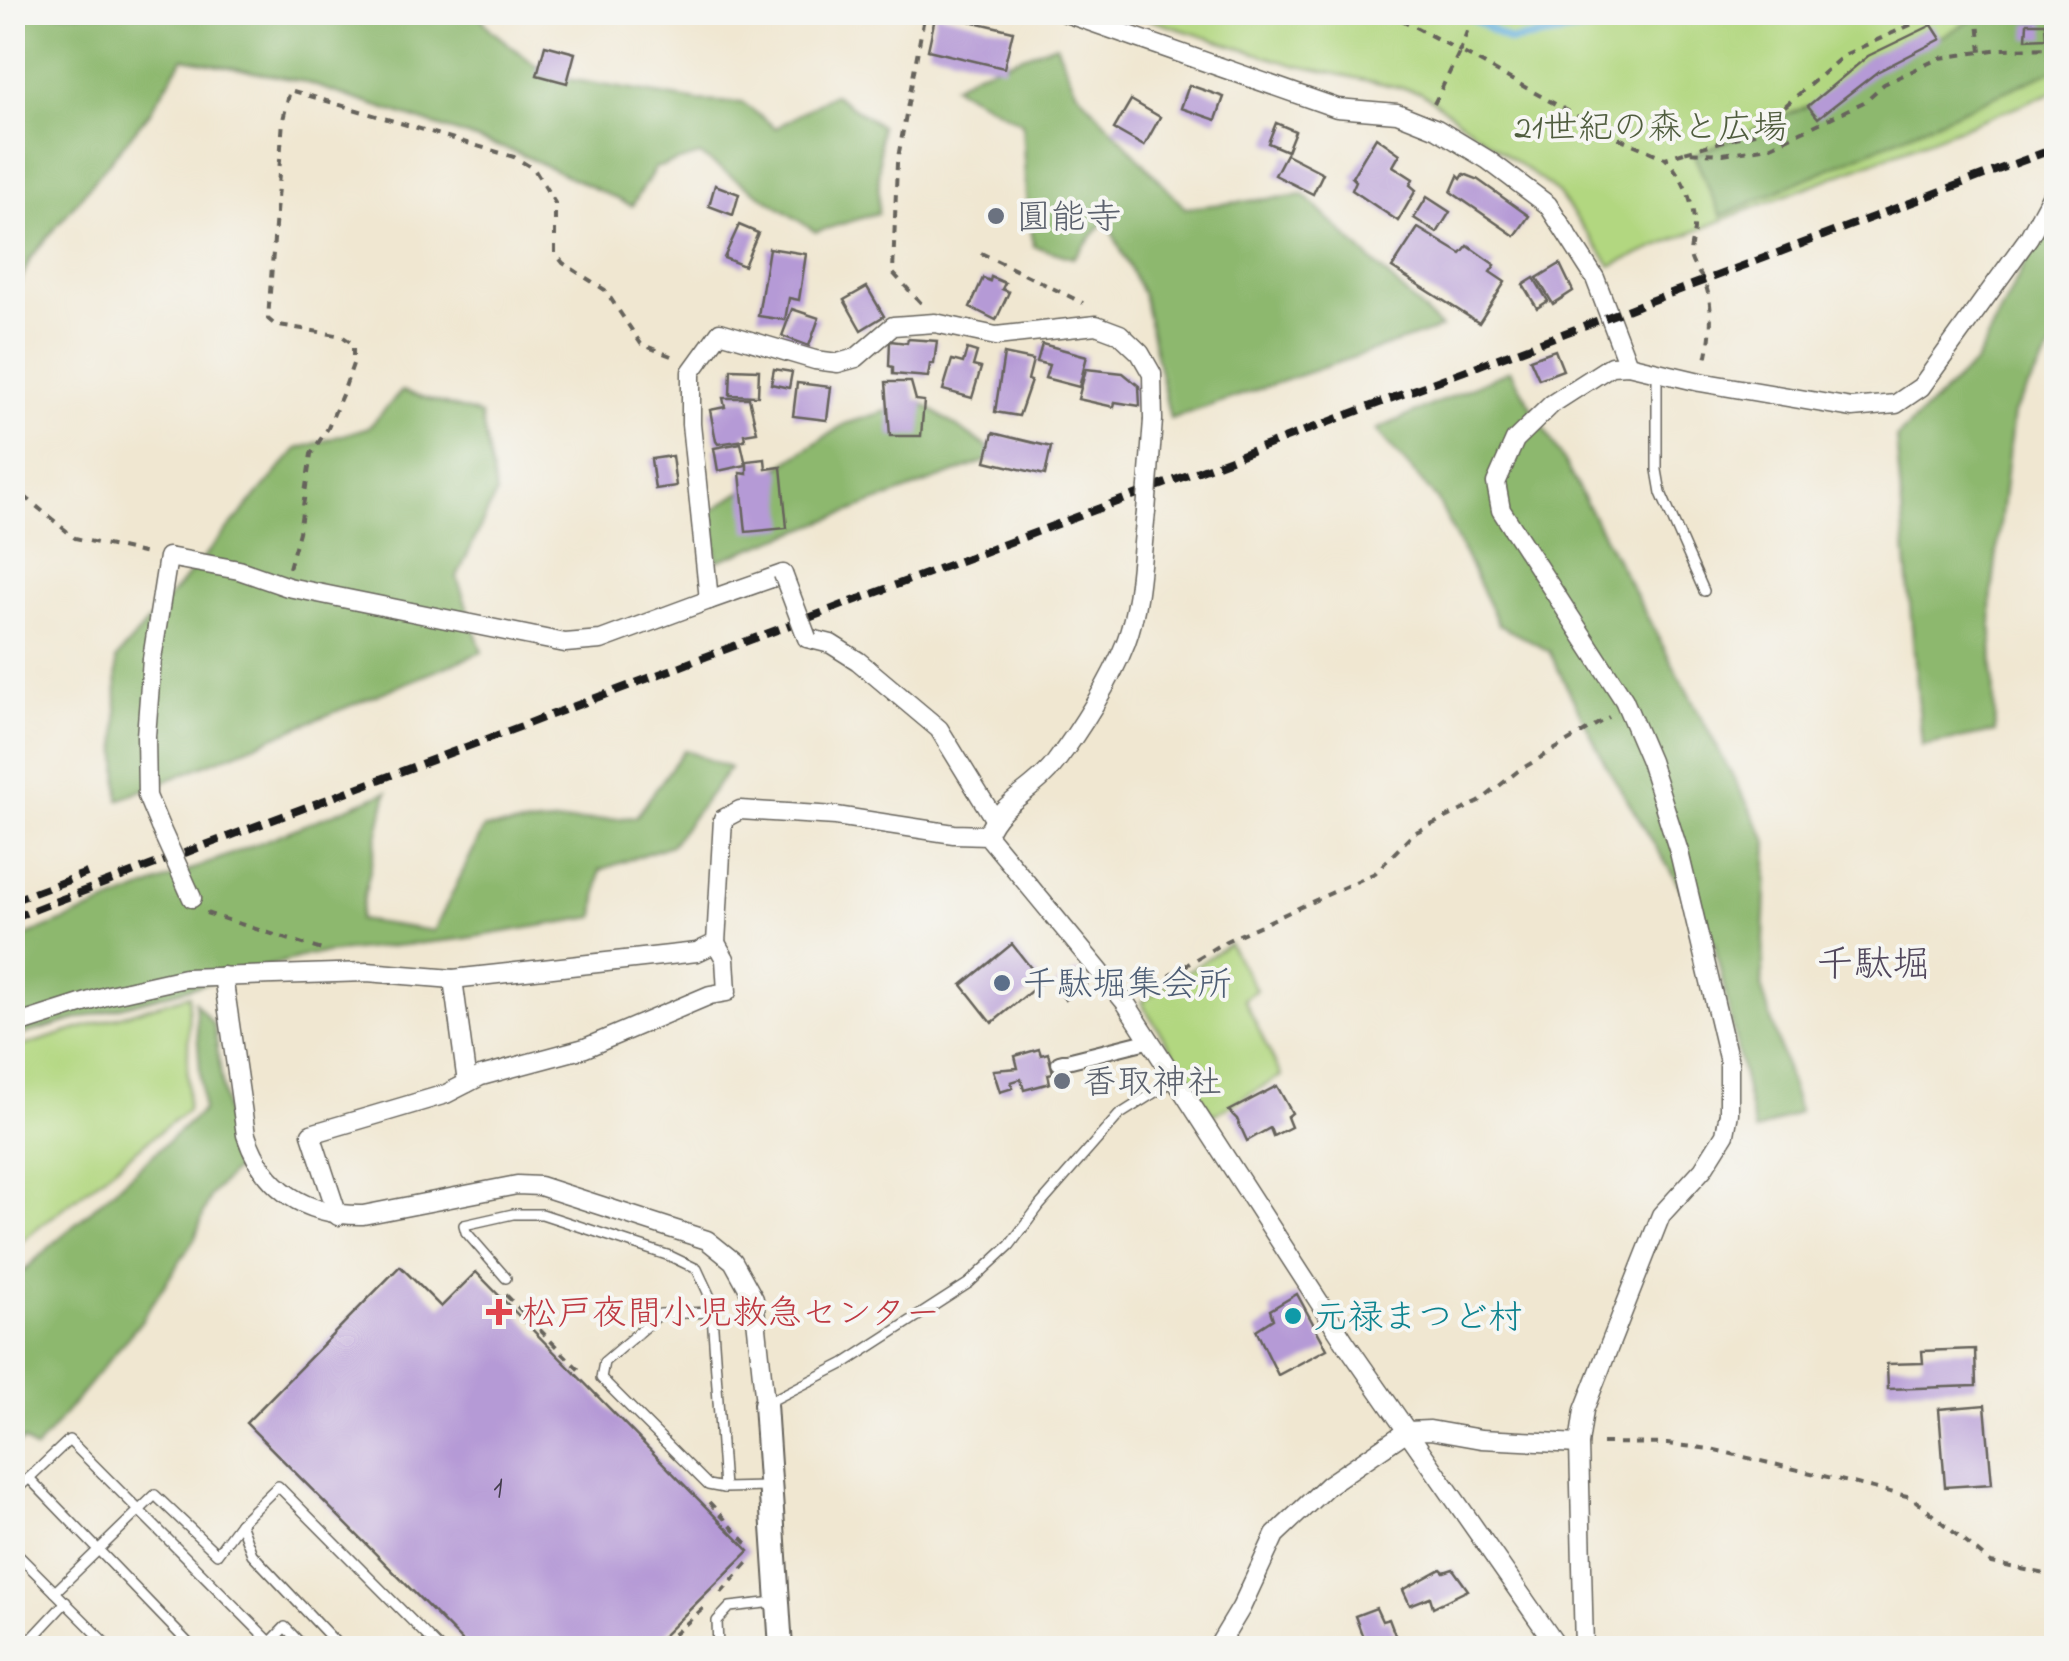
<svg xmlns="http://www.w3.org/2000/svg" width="2069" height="1661" viewBox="0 0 2069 1661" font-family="'Indie Flower','Klee One',sans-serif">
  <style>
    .green { fill: #b2d780; stroke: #677a4e; stroke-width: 2.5 }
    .forest { fill: #8db86e; stroke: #546a45; stroke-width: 2.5 }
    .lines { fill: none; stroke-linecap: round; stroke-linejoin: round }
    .stream { stroke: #63afdc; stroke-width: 8 }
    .building { fill: #b59ad6 }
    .service-casing { stroke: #66635b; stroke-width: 12 }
    .pedestrian-casing { stroke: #66635b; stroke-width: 18 }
    .minor-casing { stroke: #66635b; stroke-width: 21 }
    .tertiary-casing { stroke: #66635b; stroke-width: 26 }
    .path { stroke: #66635b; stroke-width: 4; stroke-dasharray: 8 8; stroke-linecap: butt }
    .service { stroke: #fff; stroke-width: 9 }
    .pedestrian { stroke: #fff; stroke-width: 14 }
    .minor { stroke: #fff; stroke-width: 18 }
    .tertiary { stroke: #fff; stroke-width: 22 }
    .rail { stroke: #1c1c1c; stroke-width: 8; stroke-dasharray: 15 8; stroke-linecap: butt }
    .minor-bridge-casing { stroke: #66635b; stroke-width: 21; stroke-linecap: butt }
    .minor-bridge { stroke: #fff; stroke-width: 18 }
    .worship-dot { fill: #6b7280; stroke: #f6f6f2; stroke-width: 4 }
    .service-dot { fill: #5c6f8a; stroke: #f6f6f2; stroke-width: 4 }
    .health-dot { fill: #e0444e; stroke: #f6f6f2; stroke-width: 4 }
    .culture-dot { fill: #0f9aa8; stroke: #f6f6f2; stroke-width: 4 }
    .labels { text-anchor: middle; stroke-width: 8; stroke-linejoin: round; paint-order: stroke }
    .number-label { font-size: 30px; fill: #423c4a }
    .park-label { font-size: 35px; fill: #505d3f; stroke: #f6f6f2 }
    .worship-label { font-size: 35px; fill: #5b616d; stroke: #f6f6f2; text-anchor: start }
    .service-label { font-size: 35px; fill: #4e5e75; stroke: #f6f6f2; text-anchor: start }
    .health-label { font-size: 35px; fill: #be3a42; stroke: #f6f6f2; text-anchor: start }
    .culture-label { font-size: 35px; fill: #0d838f; stroke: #f6f6f2; text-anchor: start }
    .neighbourhood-label { font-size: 38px; fill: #52485d; stroke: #f6f6f2 }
  </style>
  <rect width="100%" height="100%" fill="#f6f6f2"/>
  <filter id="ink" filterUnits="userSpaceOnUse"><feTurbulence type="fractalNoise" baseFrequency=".01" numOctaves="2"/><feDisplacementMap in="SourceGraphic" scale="20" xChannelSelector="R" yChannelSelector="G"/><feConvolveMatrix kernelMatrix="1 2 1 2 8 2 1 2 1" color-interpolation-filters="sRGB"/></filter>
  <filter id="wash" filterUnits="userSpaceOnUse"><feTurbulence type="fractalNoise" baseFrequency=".0048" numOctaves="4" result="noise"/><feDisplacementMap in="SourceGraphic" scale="40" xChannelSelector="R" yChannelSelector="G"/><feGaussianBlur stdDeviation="2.25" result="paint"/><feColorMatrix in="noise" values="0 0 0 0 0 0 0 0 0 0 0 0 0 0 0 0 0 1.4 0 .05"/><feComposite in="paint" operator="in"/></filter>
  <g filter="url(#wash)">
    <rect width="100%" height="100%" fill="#f0e7d1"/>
    <g class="green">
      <polygon points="1128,13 2056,13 2056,91 1735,215 1611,266 1558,193 1421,92 1294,65"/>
      <polygon points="1229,944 1256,990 1244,999 1281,1076 1213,1115 1141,1002"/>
      <polygon points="189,995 187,1110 13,1248 13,1049"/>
    </g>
    <g class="forest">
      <polygon points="13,13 477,13 491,30 549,76 698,101 743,103 776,128 833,94 880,126 878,213 816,232 700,155 655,168 632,206 518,153 301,81 183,58 150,112 30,259 13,299"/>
      <polygon points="1986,13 2056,13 2056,69 1721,216 1694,155 1808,106"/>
      <polygon points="1056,44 1076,90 1185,208 1304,195 1441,328 1170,419 1143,295 1106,220 1073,258 1034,246 1026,196 1022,123 953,86 975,73"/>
      <polygon points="2056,202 2056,341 2013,413 1991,603 1995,732 1922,746 1896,438 1975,363"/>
      <polygon points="1510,370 1563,460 1768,842 1762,989 1799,1112 1755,1132 1714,942 1607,767 1549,651 1499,625 1437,499 1376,430"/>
      <polygon points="402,391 481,415 496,494 457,577 482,652 119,800 116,659 297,449 369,427"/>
      <polygon points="919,401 1000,456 717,561 711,511 845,424"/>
      <polygon points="684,750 730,768 671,845 600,870 595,917 462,939 308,955 13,1037 13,941 387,792 359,920 434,931 484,828 636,817"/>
      <polygon points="195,1002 214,1025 229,1133 237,1167 210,1196 195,1238 141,1321 35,1450 23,1440 13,1449 13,1280 203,1110"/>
    </g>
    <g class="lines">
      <polyline class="stream" points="1462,12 1510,41 1618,24 1639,12"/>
    </g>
    <g id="blocks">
      <g class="building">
        <polygon points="936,13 1013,31 1004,68 928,50"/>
        <polygon points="2027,23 2045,23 2046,38 2026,39"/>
        <polygon points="1932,25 1941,39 1877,72 1818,118 1808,106 1868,56"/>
        <polygon points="545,45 575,53 567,83 537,75"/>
        <polygon points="1189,85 1224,97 1216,120 1181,108"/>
        <polygon points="1131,100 1160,117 1144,146 1114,129"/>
        <polygon points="1276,123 1295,131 1287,151 1268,143"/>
        <polygon points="1376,137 1400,154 1393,166 1413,179 1410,185 1416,190 1398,221 1352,190 1356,181 1352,177"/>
        <polygon points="1286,154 1323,173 1313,194 1275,175"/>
        <polygon points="1464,174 1477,179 1529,216 1515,236 1451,192 1458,176 1461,179"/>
        <polygon points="715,185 739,194 733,215 709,206"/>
        <polygon points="1427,197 1450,212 1437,233 1414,218"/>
        <polygon points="739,225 758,233 744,266 724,258"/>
        <polygon points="1418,228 1461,254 1468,246 1495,265 1490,272 1505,282 1479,323 1392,268"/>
        <polygon points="769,248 806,254 799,300 789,298 785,320 758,316"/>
        <polygon points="1560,264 1573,291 1553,304 1537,278"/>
        <polygon points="991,277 1005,283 1002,289 1009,292 996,320 970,307 983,278 990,281"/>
        <polygon points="1534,278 1548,301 1537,308 1523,285"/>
        <polygon points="867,287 884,316 861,330 844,300"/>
        <polygon points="792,309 819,318 809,346 782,336"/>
        <polygon points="908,339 937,341 934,364 930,364 928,377 893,374 893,367 889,366 890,341 907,343"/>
        <polygon points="1042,344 1087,356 1079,387 1045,378 1049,365 1037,362"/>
        <polygon points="967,349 977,352 973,366 981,368 972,398 943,390 952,360 963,363"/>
        <polygon points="1555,350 1563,370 1539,379 1530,359"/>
        <polygon points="1004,354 1033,360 1028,380 1031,381 1019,416 995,412"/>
        <polygon points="731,369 759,370 758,396 730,395"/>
        <polygon points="774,369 792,372 789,388 771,384"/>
        <polygon points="1086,369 1123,373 1139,386 1140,406 1115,402 1114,407 1078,399"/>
        <polygon points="886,382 911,382 916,400 924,401 921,436 890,436"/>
        <polygon points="797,383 831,387 827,420 793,416"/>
        <polygon points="723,398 749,398 757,432 744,434 745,440 718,444 716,441 710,410 725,407"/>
        <polygon points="993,433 1051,447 1045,475 986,461"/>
        <polygon points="741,443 746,465 718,471 714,448"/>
        <polygon points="672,456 676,486 655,489 651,459"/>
        <polygon points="765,459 766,469 781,467 787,528 746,532 740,473 747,474 747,461"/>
        <polygon points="1012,944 1042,982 992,1023 962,985"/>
        <polygon points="1077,971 1087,985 1065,1000 1055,985"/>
        <polygon points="1039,1049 1041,1055 1048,1053 1053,1073 1048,1074 1050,1083 1024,1090 1021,1079 1011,1082 1013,1088 1000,1092 993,1070 1018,1068 1015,1056"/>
        <polygon points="1277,1086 1292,1113 1287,1117 1291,1127 1273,1136 1270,1128 1247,1141 1237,1119 1229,1111"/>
        <polygon points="400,1266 441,1307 476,1272 749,1551 651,1648 469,1648 246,1423"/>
        <polygon points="1297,1294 1327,1349 1278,1375 1256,1330 1273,1319 1270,1310"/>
        <polygon points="1975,1349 1976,1386 1888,1389 1887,1364 1923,1363 1922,1351"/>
        <polygon points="1985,1405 1992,1484 1945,1487 1939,1409"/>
        <polygon points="1441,1569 1444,1572 1453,1569 1468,1590 1433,1607 1430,1597 1410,1605 1403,1590"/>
        <polygon points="1376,1608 1382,1621 1389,1619 1400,1648 1367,1648 1355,1616"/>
      </g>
    </g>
  </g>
  <g filter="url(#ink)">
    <use href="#blocks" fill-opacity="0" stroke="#66635b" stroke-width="2.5"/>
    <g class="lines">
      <g class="service-casing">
        <g id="service">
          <polyline points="1657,371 1657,470 1661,493 1704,591"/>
          <polyline points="506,1278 466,1232 464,1225 513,1214 542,1214 670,1256 697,1269 711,1299 724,1488 767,1487"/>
          <polyline points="712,1312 660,1314 604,1362 601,1378 708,1485 724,1488"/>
          <polyline points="767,1403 845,1363 969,1283 1010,1245 1040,1205 1119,1115 1176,1079"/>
          <polyline points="29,1478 69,1440 276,1648"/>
          <polyline points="12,1494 29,1478 193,1648"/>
          <polyline points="12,1549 111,1648"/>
          <polyline points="55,1592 155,1495 217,1554 240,1523"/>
          <polyline points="23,1648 66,1602"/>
          <polyline points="265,1648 285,1627 305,1648"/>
          <polyline points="341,1648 252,1554 240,1523 278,1486 439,1648"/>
          <polyline points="718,1648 717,1621 730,1607 775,1602"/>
        </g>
      </g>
      <g class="pedestrian-casing">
        <polyline id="pedestrian" points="1059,1063 1151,1040"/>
      </g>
      <g class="minor-casing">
        <g id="minor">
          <polyline points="1063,12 1337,108 1397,113 1437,129 1488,160 1548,205 1595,278 1628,365"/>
          <polyline points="783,574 709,600 691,424 691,372 720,332 815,360 838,363 856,358 893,326 935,323 996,336 1096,325 1120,334 1140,353 1152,374 1153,420"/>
          <polyline points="807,638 831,644 858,661 939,729 993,817"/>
          <polyline points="160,827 147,796 146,736 152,659 168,557 239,570 288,587 565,643 601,640 709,600"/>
          <path d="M987,835C999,802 1035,791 1055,763C1080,730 1111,681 1126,642C1141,602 1141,554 1146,512"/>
          <polyline points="179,869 192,898"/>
          <path d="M223,976L246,1135C264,1190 306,1216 363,1215L517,1185L540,1186L707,1240L733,1261L754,1299L765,1404"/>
          <polyline points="453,979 467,1083"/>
          <polyline points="12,1026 109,995 185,978 367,972 453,979 697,952 716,943 723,819 740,810 836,816 954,834 987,835 1125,1002 1345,1342 1558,1648"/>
          <polyline points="338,1216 311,1134 446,1094 481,1076 585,1048 710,995 727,992 725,959 716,943"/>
          <polyline points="1579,1444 1584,1648"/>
          <polyline points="1217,1648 1241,1608 1275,1535 1328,1485 1407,1431 1430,1430 1481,1439 1579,1444 1584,1410 1661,1215 1703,1169 1725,1134 1729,1113 1729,1062 1679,852 1650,761 1624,700 1501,510 1496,483 1515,440 1552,404 1611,366 1628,365 1700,382 1852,408 1896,404 1921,387 2029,237 2056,187"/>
        </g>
      </g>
      <g class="tertiary-casing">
        <polyline id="tertiary" points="765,1404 781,1648"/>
      </g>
      <g class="path">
        <polyline points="1387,12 1460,51 1474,12"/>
        <polyline points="1957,12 1928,17 1844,55 1754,133 1684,152 1723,154 1769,147 1864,102 1884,84 1940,58 2000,49 2056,48"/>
        <polyline points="1977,12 1981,52"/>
        <polyline points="1434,104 1460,51 1607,133 1665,158"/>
        <path d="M1684,152L1665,158C1682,175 1695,203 1694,228C1694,238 1688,249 1691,259C1694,269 1703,276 1706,286C1714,310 1711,340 1705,364"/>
        <polyline points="981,253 1083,303"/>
        <polyline points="921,303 893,273 897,163 925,12"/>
        <polyline points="12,486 75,538 147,554"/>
        <polyline points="289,568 299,532 311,454 328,428 344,390 353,364 353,344 342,336 274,324 268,319 283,120 290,90 514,157 534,169 555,203 555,253 563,263 605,290 641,344 676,358"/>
        <polyline points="206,913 325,951"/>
        <polyline points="1142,992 1226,941 1375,873 1414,833 1479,802 1518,771 1609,717"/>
        <polyline points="506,1295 583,1374"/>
        <polyline points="1602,1443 1667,1444 1711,1449 1911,1497 1991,1563 2056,1576"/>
        <polyline points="709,1502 750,1547"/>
        <polyline points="721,1593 751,1559"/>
        <polyline points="664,1648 671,1637 706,1606"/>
      </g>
      <use href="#service" class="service"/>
      <use href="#pedestrian" class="pedestrian"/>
      <use href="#minor" class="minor"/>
      <use href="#tertiary" class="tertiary"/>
      <g class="rail">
        <polyline points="12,901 87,873"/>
        <polyline points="12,918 2056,148"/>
      </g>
      <g class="minor-bridge-casing">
        <g id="minor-bridge">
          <polyline points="1146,512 1153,420"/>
          <polyline points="783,574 807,638"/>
          <polyline points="160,827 179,869"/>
        </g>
      </g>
      <use href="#minor-bridge" class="minor-bridge"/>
    </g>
  </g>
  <g class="worship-dot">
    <circle cx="996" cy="216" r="10"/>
    <circle cx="1062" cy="1081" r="10"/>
  </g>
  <circle class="service-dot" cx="1002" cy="983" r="10"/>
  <path class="health-dot" d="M494 1297h10v10h10v10h-10v10h-10v-10h-10v-10h10z"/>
  <circle class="culture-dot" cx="1293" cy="1316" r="10"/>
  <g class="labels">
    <g class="number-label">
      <text x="498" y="1497">1</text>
    </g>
    <g class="park-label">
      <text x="1651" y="138">21世紀の森と広場</text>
    </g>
    <g class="worship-label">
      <text x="1016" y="228">圓能寺</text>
      <text x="1082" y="1093">香取神社</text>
    </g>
    <g class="service-label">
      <text x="1022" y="995">千駄堀集会所</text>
    </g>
    <g class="health-label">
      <text x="522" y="1324">松戸夜間小児救急センター</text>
    </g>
    <g class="culture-label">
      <text x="1313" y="1328">元禄まつど村</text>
    </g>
    <g class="neighbourhood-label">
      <text x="1873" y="976">千駄堀</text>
    </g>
  </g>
  <rect width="2069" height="1661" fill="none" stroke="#f6f6f2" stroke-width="50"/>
</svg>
